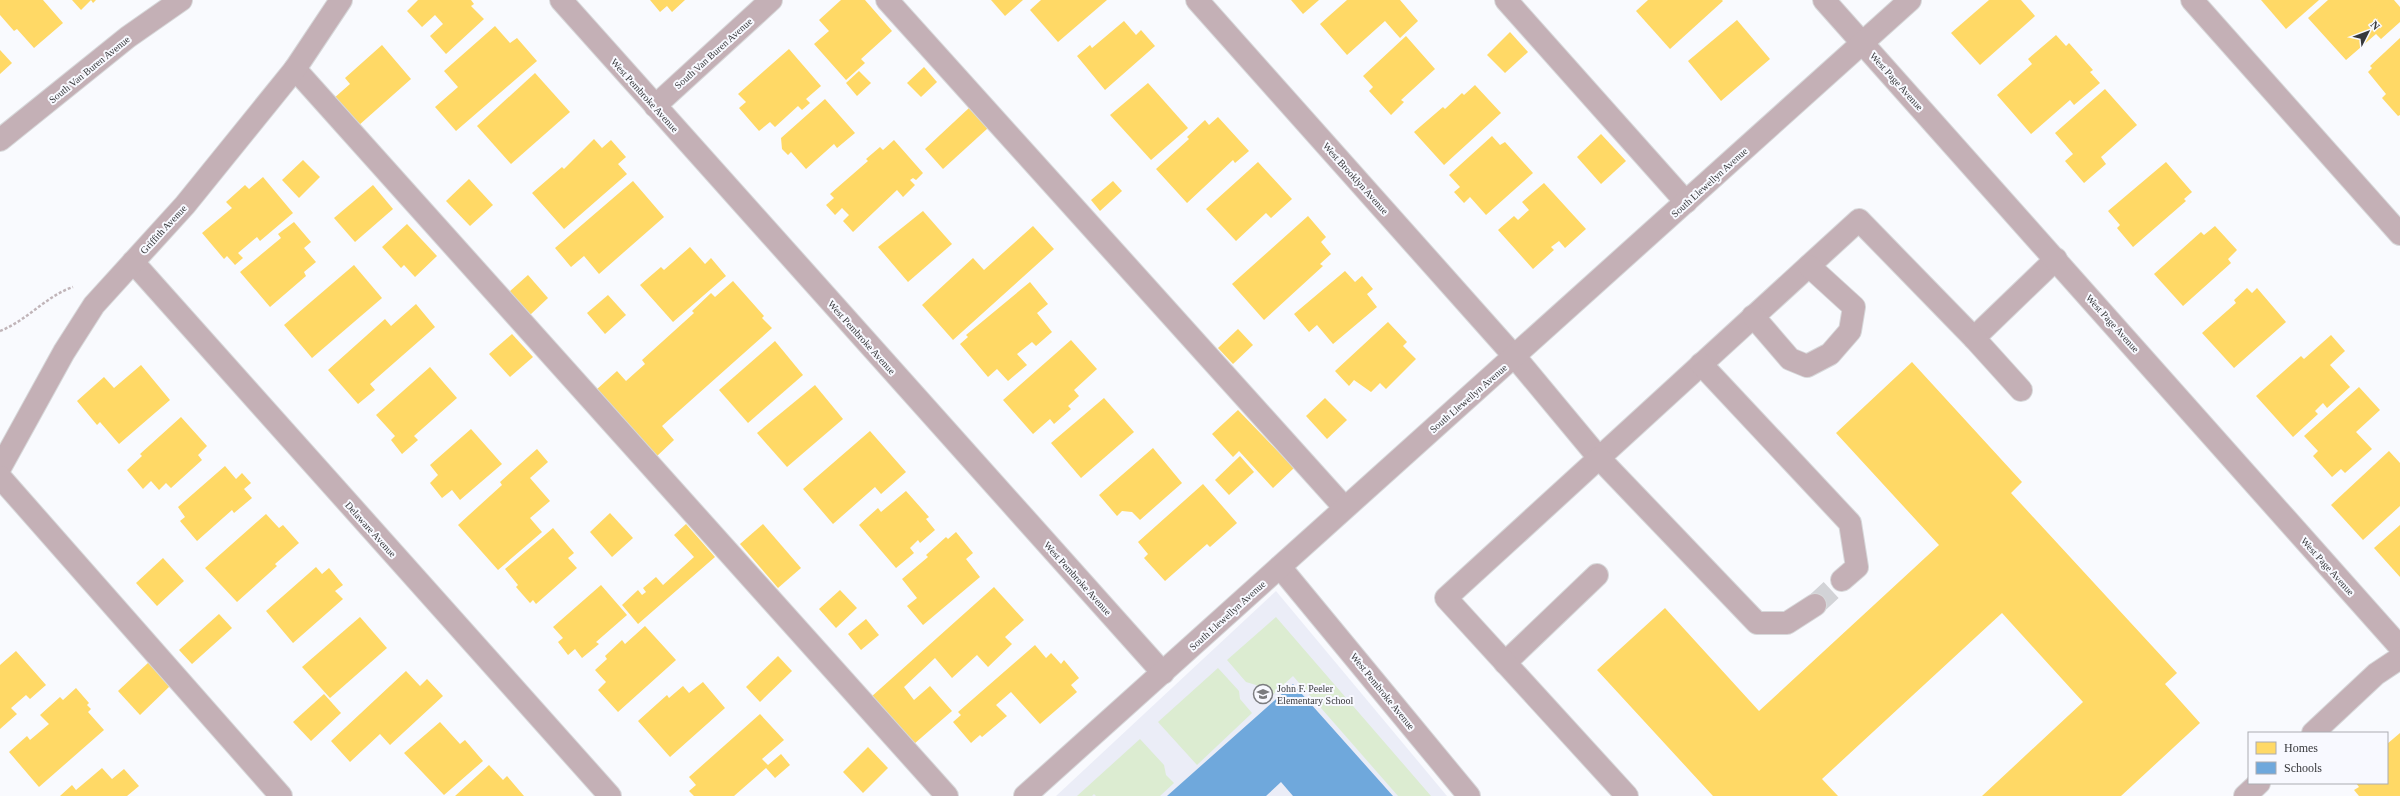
<svg xmlns="http://www.w3.org/2000/svg" width="2400" height="796" viewBox="0 0 2400 796" font-family="'Times New Roman',serif">
  <style>
    .built { fill: #ebedf7 }
    .green { fill: #dcecd1 }
    .homes { fill: #ffd966 }
    .schools { fill: #6fa8dc }
    .lines { fill: none; stroke-linecap: round; stroke-linejoin: round }
    .minor-tunnel { stroke: #d2d3d7; stroke-width: 22; stroke-dasharray: 22 11; stroke-linecap: butt }
    .minor-casing { stroke: #d7d8da; stroke-width: 24 }
    .path { stroke: #c1b5b9; stroke-width: 2.5; stroke-dasharray: 3 2; stroke-linecap: butt }
    .minor { stroke: #c4b0b6; stroke-width: 22 }
    .labels { text-anchor: middle; stroke-width: 4; stroke-linejoin: round; paint-order: stroke }
    .street-label { font-size: 10px; fill: #37383b; stroke: #f8f9ff }
    .poi-label { font-size: 10px; fill: #37383b; stroke: #f8f9ff; text-anchor: start }
  </style>
  <rect width="100%" height="100%" fill="#f9fafe"/>
  <polygon class="built" points="1276,591 1447,796 1056,796"/>
  <g class="green">
    <polygon points="1276,617 1431,796 1398,796 1293,676 1268,699 1256,685 1246,682 1227,660"/>
    <polygon points="1218,668 1239,691 1240,699 1252,713 1197,765 1158,722"/>
    <polygon points="1140,739 1164,765 1166,775 1174,783 1160,796 1096,796 1094,794 1092,796 1077,796"/>
  </g>
  <g class="homes">
    <polygon points="0,0 43,0 63,23 34,48 17,29 14,31 0,15"/>
    <polygon points="72,0 96,0 93,3 91,0 81,10"/>
    <polygon points="418,0 471,0 474,4 471,6 484,19 446,54 430,36 443,24 435,15 422,27 407,11"/>
    <polygon points="650,0 685,0 672,12 667,6 660,12"/>
    <polygon points="841,0 865,0 892,31 861,59 865,63 846,80 814,44 829,31 819,20"/>
    <polygon points="991,0 1023,0 1005,16"/>
    <polygon points="1041,0 1107,0 1058,42 1030,10"/>
    <polygon points="1291,0 1319,0 1303,14"/>
    <polygon points="1347,0 1400,0 1418,21 1400,38 1385,21 1347,55 1320,24"/>
    <polygon points="1648,0 1722,0 1723,1 1670,49 1636,11"/>
    <polygon points="1989,0 2021,0 2035,16 1980,65 1951,33"/>
    <polygon points="2261,0 2319,0 2286,29"/>
    <polygon points="2328,0 2394,0 2400,7 2400,22 2381,39 2376,34 2346,60 2308,18"/>
    <polygon points="1737,20 1770,59 1721,101 1688,61"/>
    <polygon points="1124,21 1136,35 1141,30 1155,46 1105,90 1077,56 1090,45 1092,48"/>
    <polygon points="495,26 510,43 517,38 537,61 456,131 435,107 458,87 444,71"/>
    <polygon points="1510,32 1528,52 1505,73 1487,55"/>
    <polygon points="2056,35 2066,46 2069,43 2093,70 2090,72 2100,83 2074,105 2070,100 2031,134 1997,95 2032,64 2028,59"/>
    <polygon points="1406,36 1435,69 1401,100 1404,102 1391,115 1369,91 1373,87 1363,76"/>
    <polygon points="2400,38 2400,115 2398,116 2382,98 2386,94 2368,72 2372,68 2370,66"/>
    <polygon points="382,45 411,79 358,126 333,99 350,84 345,78"/>
    <polygon points="789,49 821,86 806,99 810,103 802,110 798,106 775,127 770,122 759,131 739,108 746,102 738,94"/>
    <polygon points="0,50 12,63 0,74"/>
    <polygon points="924,67 937,82 921,97 907,83"/>
    <polygon points="859,71 871,83 857,96 846,83"/>
    <polygon points="535,73 570,112 511,164 477,126"/>
    <polygon points="1148,83 1188,128 1151,160 1110,115"/>
    <polygon points="1475,85 1501,113 1444,165 1414,132 1443,107 1445,109 1462,93 1464,95"/>
    <polygon points="2105,89 2137,125 2101,157 2106,164 2084,183 2065,161 2073,154 2055,133"/>
    <polygon points="825,99 855,133 837,148 834,144 806,169 791,152 788,155 782,149 781,138"/>
    <polygon points="969,108 988,128 943,169 925,149"/>
    <polygon points="1218,117 1249,151 1235,163 1233,160 1187,203 1156,169 1189,139 1187,137 1205,120 1209,125"/>
    <polygon points="1601,134 1626,161 1601,184 1577,157"/>
    <polygon points="1492,136 1500,145 1505,142 1533,173 1486,215 1470,197 1464,203 1454,192 1460,187 1449,175"/>
    <polygon points="594,139 602,148 611,140 626,157 618,164 627,174 564,229 532,193 562,167 564,169"/>
    <polygon points="894,140 923,173 916,180 913,178 910,180 915,185 903,197 897,190 853,232 843,221 849,215 842,208 835,215 826,205 834,198 830,194 868,161 866,159 880,147 883,150"/>
    <polygon points="303,160 320,177 299,198 282,180"/>
    <polygon points="1258,162 1292,199 1271,218 1266,213 1236,241 1206,209"/>
    <polygon points="2166,162 2192,192 2184,199 2186,201 2133,247 2117,228 2120,225 2108,211"/>
    <polygon points="263,177 293,213 260,241 257,237 238,253 243,258 235,265 227,256 224,259 202,233 232,208 226,202 245,185 249,189"/>
    <polygon points="469,179 493,205 470,226 446,201"/>
    <polygon points="633,181 664,217 599,274 584,256 571,267 555,248"/>
    <polygon points="1113,181 1122,191 1100,211 1091,200"/>
    <polygon points="1544,183 1586,229 1565,248 1559,241 1551,247 1554,250 1533,269 1498,230 1514,216 1518,220 1529,210 1522,202"/>
    <polygon points="373,185 393,209 355,242 334,218"/>
    <polygon points="923,211 952,244 908,282 878,247"/>
    <polygon points="1308,216 1326,237 1321,242 1331,254 1320,264 1323,266 1264,320 1232,284"/>
    <polygon points="294,222 311,242 304,248 316,262 304,272 306,276 270,307 240,272 281,238 278,234"/>
    <polygon points="407,224 437,256 415,277 404,265 401,268 382,247"/>
    <polygon points="1033,226 1054,249 953,340 922,305 973,258 984,270"/>
    <polygon points="2215,226 2237,250 2228,259 2231,263 2183,306 2154,274 2201,232 2204,235"/>
    <polygon points="690,247 705,264 711,258 726,276 673,322 640,285 661,267 664,270"/>
    <polygon points="354,265 382,298 312,358 284,325"/>
    <polygon points="1345,271 1355,282 1362,276 1373,289 1367,294 1377,307 1333,344 1317,325 1309,332 1294,314"/>
    <polygon points="528,275 548,298 530,315 509,292"/>
    <polygon points="733,281 764,316 762,318 772,328 662,426 674,440 656,457 596,390 617,371 626,381 645,364 642,360 694,313 692,311 711,293 715,297"/>
    <polygon points="1030,282 1048,304 1037,313 1052,332 1036,346 1032,342 1017,354 1027,365 1008,381 997,369 988,377 960,344 968,337 966,335"/>
    <polygon points="2247,288 2252,293 2257,288 2286,322 2234,368 2202,333 2236,303 2234,300"/>
    <polygon points="608,295 626,315 605,334 587,313"/>
    <polygon points="416,304 435,327 370,384 375,390 358,404 328,370 385,319 391,326"/>
    <polygon points="1388,322 1407,342 1403,346 1416,359 1386,389 1380,383 1371,392 1354,380 1349,386 1335,371"/>
    <polygon points="1238,329 1253,345 1233,364 1218,348"/>
    <polygon points="512,334 533,357 510,377 489,354"/>
    <polygon points="2331,335 2345,351 2330,365 2350,387 2327,408 2323,403 2315,411 2318,414 2293,437 2256,396 2301,356 2304,359"/>
    <polygon points="1071,340 1097,369 1074,390 1079,396 1068,406 1071,409 1054,424 1050,419 1033,434 1003,400"/>
    <polygon points="775,341 803,375 748,423 719,390"/>
    <polygon points="1912,362 2022,482 2011,493 2177,673 2165,684 2200,723 2121,796 1982,796 2083,702 2002,613 1822,779 1838,796 1713,796 1597,670 1665,608 1759,711 1939,545 1836,433"/>
    <polygon points="141,365 170,400 119,444 100,422 97,425 77,401 104,377 114,388"/>
    <polygon points="430,367 457,398 414,436 418,440 402,454 391,440 395,436 376,415"/>
    <polygon points="815,385 843,419 787,467 757,433"/>
    <polygon points="2359,387 2380,410 2356,432 2372,449 2345,473 2341,469 2332,477 2313,456 2318,451 2304,436"/>
    <polygon points="1104,398 1134,432 1081,478 1051,443"/>
    <polygon points="1325,398 1347,420 1327,439 1306,416"/>
    <polygon points="1238,410 1294,468 1273,488 1239,451 1233,457 1212,434"/>
    <polygon points="181,417 207,446 198,455 202,460 171,488 166,483 159,490 151,481 143,489 127,470 142,456 140,454"/>
    <polygon points="471,429 502,464 460,500 452,490 442,498 430,483 438,475 430,465"/>
    <polygon points="870,431 906,472 881,494 875,487 833,524 803,489"/>
    <polygon points="1153,448 1182,483 1140,520 1132,512 1122,511 1117,516 1099,495"/>
    <polygon points="537,449 548,462 530,478 550,501 530,518 542,532 498,570 458,525 502,485 500,482"/>
    <polygon points="2389,451 2400,463 2400,506 2363,540 2331,505"/>
    <polygon points="1240,456 1254,472 1229,495 1215,480"/>
    <polygon points="225,466 236,479 242,473 251,483 244,489 252,498 234,513 232,510 197,541 180,521 185,517 178,507"/>
    <polygon points="1203,484 1237,523 1210,547 1207,544 1165,581 1144,558 1148,554 1138,542"/>
    <polygon points="906,491 929,517 926,519 935,530 920,543 918,540 910,548 914,553 896,568 859,525 878,508 881,512"/>
    <polygon points="610,513 633,538 612,557 590,532"/>
    <polygon points="266,514 279,528 283,525 299,543 275,564 277,566 237,602 205,568"/>
    <polygon points="686,524 715,557 638,624 622,605 638,590 642,595 646,592 643,588 656,577 663,585 694,557 674,535"/>
    <polygon points="763,524 801,568 778,588 740,544"/>
    <polygon points="2400,525 2400,577 2374,548"/>
    <polygon points="553,528 574,553 568,558 577,568 536,604 533,600 530,603 516,587 518,585 505,569"/>
    <polygon points="956,532 973,553 966,559 980,577 923,625 907,606 917,598 902,579 928,557 926,555 946,537 948,539"/>
    <polygon points="163,558 184,581 157,606 136,583"/>
    <polygon points="316,567 322,574 329,568 343,585 335,591 343,599 293,643 266,611"/>
    <polygon points="601,585 627,615 596,642 599,644 582,658 575,649 568,655 558,642 563,638 553,627"/>
    <polygon points="994,587 1024,620 1005,637 1012,644 988,667 977,655 952,678 935,658 904,687 914,700 930,686 952,711 914,744 871,697"/>
    <polygon points="840,590 857,608 836,628 819,609"/>
    <polygon points="219,614 232,628 192,664 179,650"/>
    <polygon points="360,617 387,648 330,698 302,667"/>
    <polygon points="866,619 879,635 861,650 848,634"/>
    <polygon points="645,626 676,660 618,712 598,690 606,682 595,670 607,659 605,656 622,640 625,644"/>
    <polygon points="1035,645 1046,658 1051,653 1061,664 1064,660 1079,678 1071,685 1077,692 1040,724 1011,692 996,705 1007,716 982,737 980,735 971,743 953,722 961,715 958,712"/>
    <polygon points="16,651 46,685 30,699 26,695 11,708 17,714 0,729 0,665"/>
    <polygon points="778,656 792,671 760,702 746,687"/>
    <polygon points="149,662 171,685 140,715 118,691"/>
    <polygon points="406,671 420,686 427,679 443,696 390,745 380,734 350,762 331,741"/>
    <polygon points="703,682 725,708 670,757 638,721 667,695 669,698 683,686 689,693"/>
    <polygon points="76,688 89,703 87,705 91,709 88,712 104,730 39,787 9,752 27,736 30,740 49,724 40,715 60,697 63,700"/>
    <polygon points="324,694 341,713 311,741 293,722"/>
    <polygon points="760,714 784,740 762,759 768,765 781,754 790,765 775,778 766,768 734,796 694,796 689,791 696,785 689,777"/>
    <polygon points="440,722 460,744 465,740 483,761 444,795 404,753"/>
    <polygon points="2400,733 2400,796 2359,796 2354,790 2359,787 2356,783 2387,783 2387,744"/>
    <polygon points="868,747 888,768 863,793 843,772"/>
    <polygon points="489,765 503,780 507,776 524,796 455,796"/>
    <polygon points="102,768 112,779 124,769 139,786 127,796 60,796 72,785 76,790"/>
  </g>
  <polygon class="schools" points="1293,684 1393,796 1293,796 1281,782 1266,796 1167,796"/>
  <g class="lines">
    <polyline class="minor-tunnel" points="1815,605 1842,580"/>
    <g class="minor-casing">
      <g id="minor">
        <polyline points="561,0 1163,673"/>
        <polyline points="887,0 1344,507"/>
        <polyline points="1197,0 1515,357 1599,458 1859,220 1974,338 2056,259"/>
        <polyline points="1506,0 1686,202"/>
        <polyline points="1824,0 2400,647"/>
        <polyline points="2192,0 2400,234"/>
        <polyline points="295,69 947,796"/>
        <polyline points="655,106 771,0"/>
        <polyline points="0,140 128,37 181,0"/>
        <polyline points="133,262 610,796"/>
        <polyline points="1753,316 1790,359 1807,366 1830,354 1850,331 1854,307 1809,266"/>
        <polyline points="1974,338 2021,390"/>
        <polyline points="1701,364 1850,523 1857,567 1842,580"/>
        <polyline points="0,468 64,352 94,305 185,205 295,69 341,0"/>
        <polyline points="0,477 281,796"/>
        <polyline points="1280,567 1469,796"/>
        <polyline points="1505,663 1597,575"/>
        <polyline points="2313,733 2376,674 2400,658"/>
        <polyline points="1025,796 1910,0"/>
        <polyline points="1627,796 1446,598 1599,458 1757,623 1787,623 1815,605"/>
        <polyline points="2245,796 2259,783"/>
      </g>
    </g>
    <path class="path" d="M0,331C28,320 46,296 73,287"/>
    <use href="#minor" class="minor"/>
  </g>
  <defs>
    <g id="school-ring" transform="scale(1)"><circle r="9.5" fill="#f8f9ff" stroke="#7b7c7f" stroke-width="1.5"/><path d="M0-5L7-2L0 1L-7-2ZM-4 1L0 2.5L4 1V4Q0 6-4 4Z" fill="#7b7c7f"/></g>
  </defs>
  <g fill-rule="evenodd">
    <use href="#school-ring" x="1263" y="694"/>
  </g>
  <g class="labels">
    <g class="street-label">
      <text transform="translate(713 53) rotate(-42)" y="4">South Van Buren Avenue</text>
      <text transform="translate(89 69) rotate(-39)" y="4">South Van Buren Avenue</text>
      <text transform="translate(1897 81) rotate(48)" y="4">West Page Avenue</text>
      <text transform="translate(645 95) rotate(48)" y="4">West Pembroke Avenue</text>
      <text transform="translate(1356 178) rotate(48)" y="4">West Brooklyn Avenue</text>
      <text transform="translate(1709 182) rotate(-42)" y="4">South Llewellyn Avenue</text>
      <text transform="translate(163 229) rotate(-47)" y="4">Griffith Avenue</text>
      <text transform="translate(2113 323) rotate(48)" y="4">West Page Avenue</text>
      <text transform="translate(862 337) rotate(48)" y="4">West Pembroke Avenue</text>
      <text transform="translate(1468 398) rotate(-41)" y="4">South Llewellyn Avenue</text>
      <text transform="translate(371 529) rotate(48)" y="4">Delaware Avenue</text>
      <text transform="translate(2328 566) rotate(48)" y="4">West Page Avenue</text>
      <text transform="translate(1078 578) rotate(48)" y="4">West Pembroke Avenue</text>
      <text transform="translate(1227 615) rotate(-42)" y="4">South Llewellyn Avenue</text>
      <text transform="translate(1383 691) rotate(51)" y="4">West Pembroke Avenue</text>
    </g>
    <g class="poi-label">
      <text x="1277" y="692">John F. Peeler<tspan x="1277" dy="12">Elementary School</tspan></text>
    </g>
  </g>
  <rect x="2248" y="732" width="140" height="52" fill="#f8f9ff" stroke="#abacb1"/>
  <rect x="2256" y="742" width="20" height="12" fill="#ffd966" stroke="#abacb1"/>
  <text x="2284" y="752" font-size="12" fill="#37383b">Homes</text>
  <rect x="2256" y="762" width="20" height="12" fill="#6fa8dc" stroke="#abacb1"/>
  <text x="2284" y="772" font-size="12" fill="#37383b">Schools</text>
  <g transform="translate(2368 32) rotate(48)" stroke="#f8f9ff" stroke-width="3" paint-order="stroke">
  <path d="M0-3L7 15L0 10L-7 15Z" fill="#37383b"/>
  <text y="-6" font-size="11" font-weight="bold" text-anchor="middle" fill="#37383b">N</text>
  </g>
</svg>
